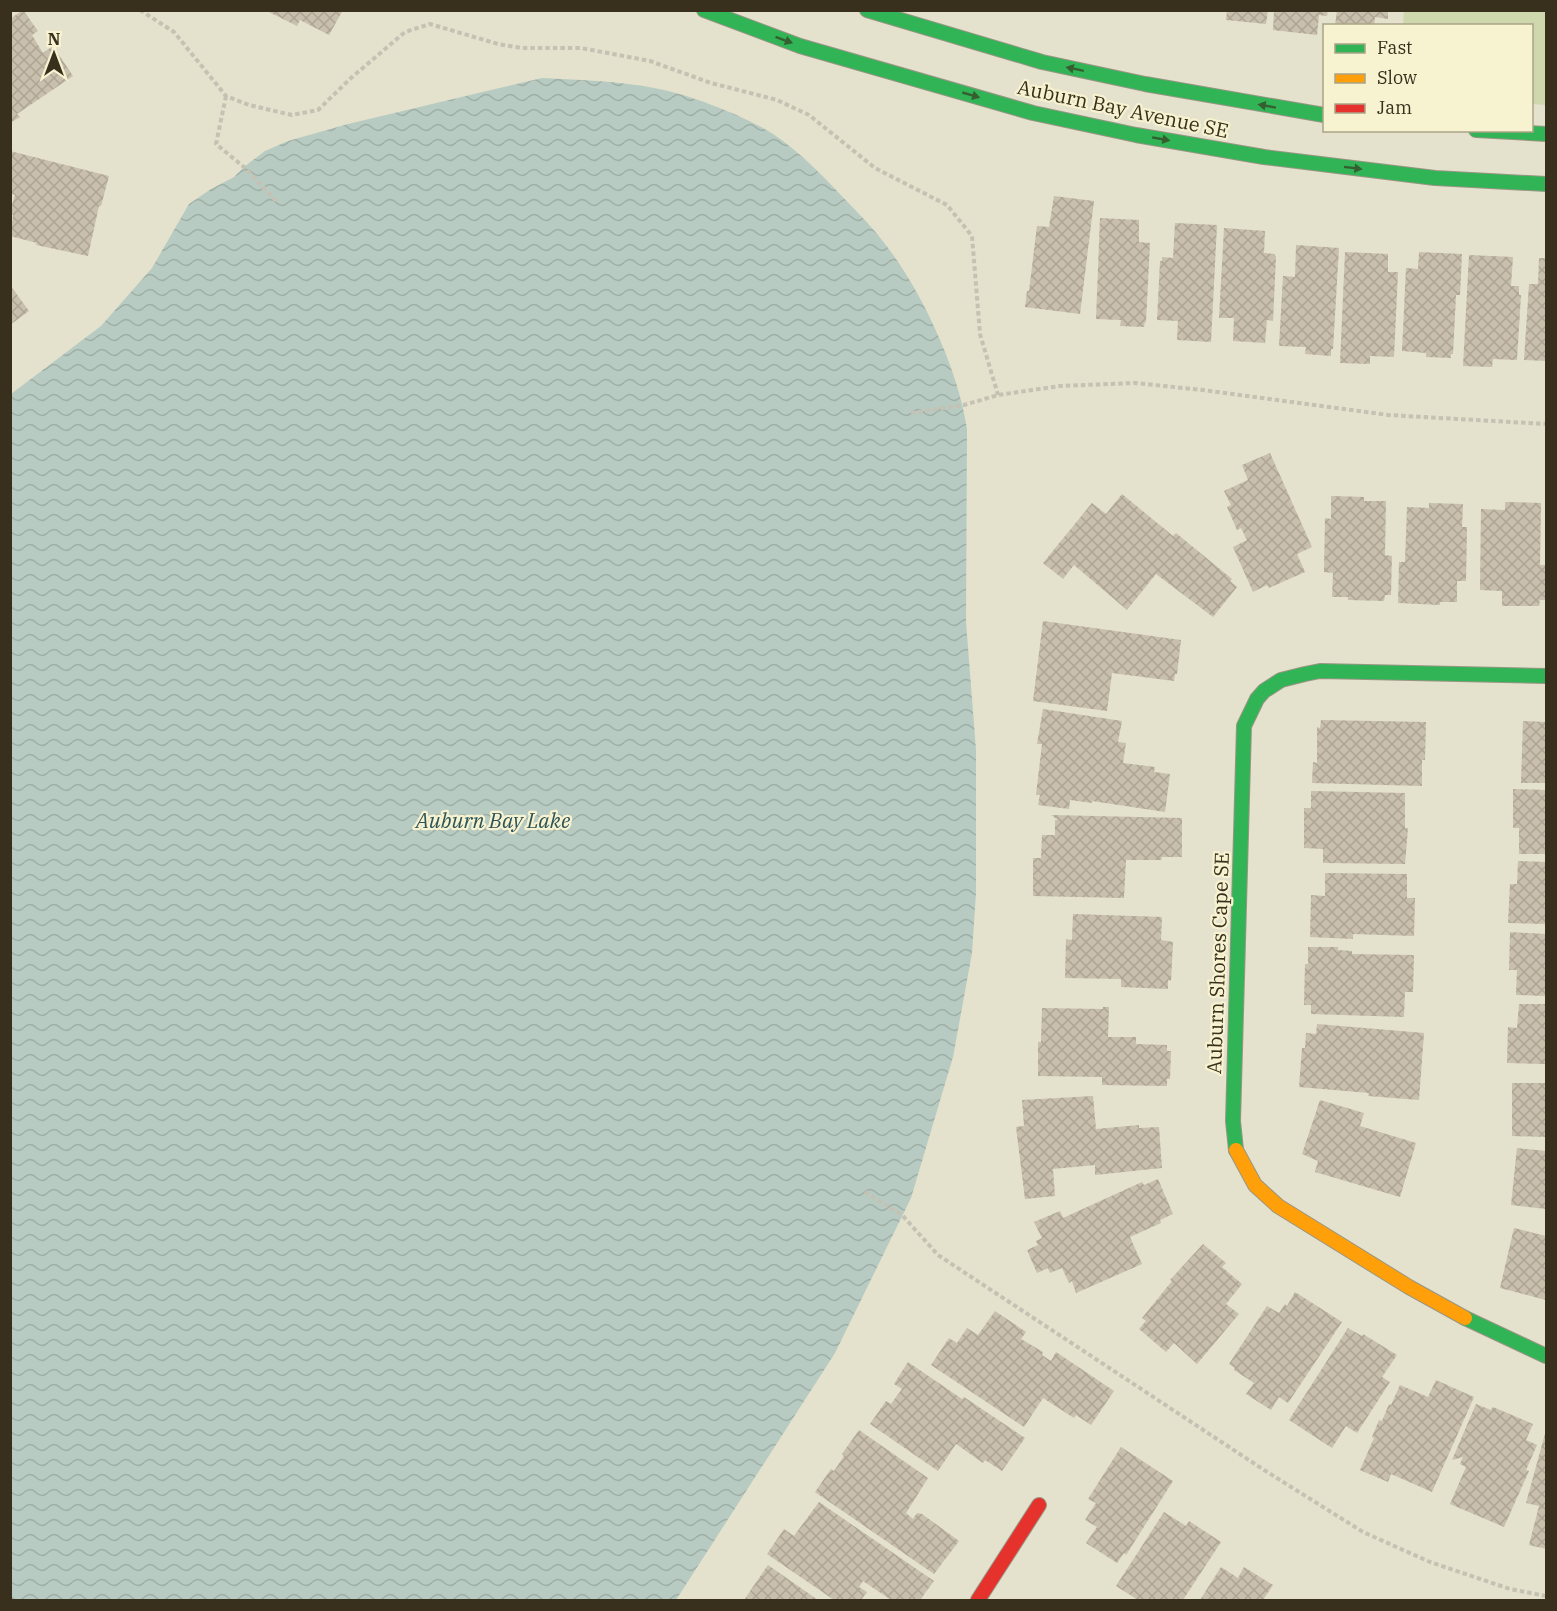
<svg xmlns="http://www.w3.org/2000/svg" width="1557" height="1611" viewBox="0 0 1557 1611" font-family="'IBM Plex Serif',serif">
  <style>
    .green { fill: #cfd7ad }
    .water { fill: url(#water-waves) }
    .building { fill: url(#building-cross-hatch) }
    .lines { fill: none; stroke-linecap: round; stroke-linejoin: round }
    .fast-casing { stroke: #999585; stroke-width: 16 }
    .slow-casing { stroke: #999585; stroke-width: 16 }
    .jam-casing { stroke: #999585; stroke-width: 16 }
    .path { stroke: #c5c2b4; stroke-width: 4; stroke-dasharray: 4.5 3; stroke-linecap: butt }
    .fast { stroke: #30b455; stroke-width: 14 }
    .slow { stroke: #ff9f0a; stroke-width: 14 }
    .jam { stroke: #e5322d; stroke-width: 14 }
    .oneway { fill: #355e31 }
    .labels { text-anchor: middle; stroke-width: 4.5; stroke-linejoin: round; paint-order: stroke }
    .street-label { font-size: 20px; fill: #382f1d; stroke: #f7f2d0 }
    .water-label { font-size: 21px; font-style: italic; fill: #2b5459; stroke: #f7f2d0 }
  </style>
  <defs>
    <pattern id="water-waves" width="16" height="10" patternUnits="userSpaceOnUse" patternTransform="scale(1.5)"><rect width="16" height="10" fill="#b7cbc2"/><path d="M0 5q4-4 8 0t8 0" fill="none" stroke="#9eafa6"/></pattern>
    <pattern id="building-cross-hatch" width="8" height="8" patternUnits="userSpaceOnUse" patternTransform="scale(1.5)"><rect width="8" height="8" fill="#c8bfac"/><path d="M0 0l8 8M0 8l8-8" fill="none" stroke="#ada494"/></pattern>
  </defs>
  <rect width="100%" height="100%" fill="#e4e1cc"/>
  <polygon class="green" points="1404,11 1546,11 1546,105 1532,104 1532,26 1403,25"/>
  <path class="water" d="M542,78C581,80 621,81 659,89C690,95 733,112 761,127C789,142 815,168 837,191C850,205 865,219 877,234C918,282 958,367 967,429L966,622L976,750V893L972,953L953,1057L911,1198L835,1353L676,1600H11V394L101,326L152,268L189,204L211,189L234,177L244,167L265,151L288,141L348,124Z"/>
  <g class="building">
    <polygon points="23,10 38,31 32,35 43,53 53,46 73,76 17,114 20,117 10,123 10,19"/>
    <polygon points="270,10 343,10 329,35 300,20 297,26 269,12"/>
    <polygon points="1227,10 1268,10 1266,24 1226,20"/>
    <polygon points="1274,10 1328,10 1327,16 1319,15 1317,35 1273,30"/>
    <polygon points="1337,10 1388,10 1388,19 1375,17 1374,26 1335,26"/>
    <polygon points="10,151 109,176 101,206 99,206 88,256 36,245 37,243 10,236 13,215 10,214 10,211 15,195 10,193"/>
    <polygon points="1054,196 1094,201 1080,314 1025,307 1027,291 1029,291 1037,226 1049,227"/>
    <polygon points="1100,218 1139,220 1139,242 1150,243 1146,322 1145,322 1144,327 1120,326 1121,320 1096,319"/>
    <polygon points="1175,223 1217,225 1211,342 1177,340 1178,321 1157,320 1160,261 1162,261 1162,257 1173,258"/>
    <polygon points="1224,228 1265,231 1264,253 1274,254 1276,257 1273,321 1267,320 1265,343 1233,341 1234,318 1219,318"/>
    <polygon points="1296,245 1339,248 1333,349 1331,349 1331,356 1305,354 1306,347 1279,346 1283,276 1295,277"/>
    <polygon points="1345,252 1388,254 1388,272 1398,272 1394,357 1370,356 1370,364 1340,363"/>
    <polygon points="1419,252 1462,254 1460,295 1456,295 1453,354 1451,354 1451,358 1426,357 1426,353 1402,351 1406,268 1418,269"/>
    <polygon points="1469,255 1513,257 1511,286 1519,286 1519,295 1521,295 1517,360 1493,359 1492,367 1463,366"/>
    <polygon points="1539,258 1546,258 1546,361 1524,360 1529,284 1538,284"/>
    <polygon points="10,285 29,311 10,325"/>
    <polygon points="1270,453 1312,547 1297,554 1305,572 1269,588 1267,585 1253,592 1233,547 1247,540 1241,528 1237,530 1227,507 1231,505 1224,491 1248,480 1242,465"/>
    <polygon points="1122,494 1173,536 1176,533 1232,579 1230,581 1237,587 1213,617 1156,574 1127,610 1074,565 1063,579 1043,563 1092,503 1106,514"/>
    <polygon points="1331,496 1364,497 1364,501 1386,501 1385,555 1392,556 1391,595 1385,595 1384,601 1348,600 1348,597 1332,597 1333,573 1324,572 1325,518 1331,519"/>
    <polygon points="1505,502 1541,503 1540,565 1546,565 1546,600 1540,600 1539,606 1502,606 1502,591 1480,590 1481,509 1505,510"/>
    <polygon points="1429,503 1463,504 1462,527 1467,527 1466,581 1457,581 1457,602 1440,602 1440,605 1398,603 1399,562 1405,562 1407,507 1429,508"/>
    <polygon points="1043,621 1181,640 1177,674 1175,674 1174,681 1112,673 1107,711 1033,701"/>
    <polygon points="1043,709 1122,721 1118,742 1126,743 1123,763 1155,767 1154,772 1170,774 1165,812 1092,801 1092,803 1070,800 1069,809 1038,805 1040,795 1036,795 1042,744 1037,744"/>
    <polygon points="1321,720 1426,722 1425,760 1422,760 1422,786 1312,783 1313,762 1317,763 1317,727 1320,728"/>
    <polygon points="1523,721 1546,722 1546,783 1521,783"/>
    <polygon points="1513,789 1546,790 1546,854 1519,854 1519,828 1513,828"/>
    <polygon points="1311,791 1405,793 1405,828 1408,828 1405,864 1323,863 1323,849 1304,848 1304,808 1311,808"/>
    <polygon points="1051,815 1182,818 1182,857 1162,857 1161,860 1126,860 1124,898 1033,896 1033,858 1041,858 1042,835 1055,835 1055,820 1058,820"/>
    <polygon points="1518,861 1546,862 1546,924 1508,923 1510,884 1517,884"/>
    <polygon points="1325,873 1407,874 1407,898 1415,898 1414,936 1353,934 1353,939 1310,937 1311,895 1325,896"/>
    <polygon points="1073,914 1162,917 1161,940 1173,942 1171,981 1168,980 1168,989 1121,987 1121,979 1065,978 1066,939 1072,940"/>
    <polygon points="1510,932 1546,934 1546,996 1516,995 1517,970 1509,970"/>
    <polygon points="1308,947 1338,947 1338,950 1352,951 1352,954 1414,955 1413,992 1405,992 1404,1017 1311,1014 1311,1005 1304,1005 1305,964 1308,964"/>
    <polygon points="1519,1004 1546,1004 1546,1064 1507,1063 1508,1027 1517,1028"/>
    <polygon points="1103,1007 1109,1007 1108,1037 1136,1037 1136,1044 1167,1045 1167,1051 1171,1051 1170,1079 1167,1079 1167,1086 1102,1085 1102,1077 1038,1076 1038,1042 1041,1042 1042,1008 1103,1009"/>
    <polygon points="1317,1024 1424,1033 1419,1100 1368,1096 1369,1093 1299,1087 1302,1048 1305,1048 1306,1033 1316,1034"/>
    <polygon points="1512,1083 1546,1083 1546,1137 1512,1136"/>
    <polygon points="1093,1096 1096,1129 1139,1125 1139,1128 1159,1127 1162,1168 1095,1175 1095,1165 1053,1169 1055,1196 1025,1199 1016,1127 1024,1126 1022,1100"/>
    <polygon points="1320,1100 1364,1113 1360,1126 1416,1143 1400,1197 1315,1172 1318,1161 1302,1154"/>
    <polygon points="1517,1148 1546,1151 1546,1209 1511,1205"/>
    <polygon points="1158,1179 1173,1214 1160,1220 1161,1223 1130,1237 1142,1264 1076,1293 1072,1281 1069,1283 1062,1268 1050,1273 1048,1268 1037,1273 1027,1250 1038,1245 1036,1241 1042,1238 1034,1222 1060,1211 1063,1218 1142,1182 1144,1185"/>
    <polygon points="1514,1228 1546,1236 1546,1300 1500,1288"/>
    <polygon points="1203,1244 1226,1263 1222,1267 1242,1284 1226,1304 1239,1314 1197,1364 1174,1343 1166,1352 1139,1329 1146,1321 1142,1318 1172,1281 1170,1280"/>
    <polygon points="1295,1292 1342,1322 1288,1403 1279,1397 1271,1410 1246,1394 1254,1383 1234,1370 1235,1368 1229,1364 1267,1306 1279,1313 1285,1304 1287,1306"/>
    <polygon points="995,1311 1026,1332 1021,1339 1043,1352 1042,1355 1051,1361 1056,1352 1114,1391 1091,1425 1076,1415 1074,1418 1043,1398 1024,1427 931,1365 949,1338 957,1343 967,1328 978,1335"/>
    <polygon points="1348,1328 1362,1336 1363,1334 1397,1355 1382,1377 1390,1382 1357,1433 1346,1426 1332,1448 1289,1420"/>
    <polygon points="908,1362 962,1399 964,1397 1025,1438 1002,1471 985,1460 983,1463 956,1444 938,1471 870,1424 886,1401 891,1404 902,1389 894,1384"/>
    <polygon points="1436,1380 1474,1397 1432,1492 1391,1474 1388,1482 1360,1470 1374,1438 1372,1437 1379,1420 1382,1421 1389,1404 1391,1405 1400,1385 1428,1397"/>
    <polygon points="1476,1404 1491,1410 1493,1407 1533,1424 1526,1440 1537,1445 1526,1470 1529,1471 1504,1527 1450,1504 1466,1467 1460,1464 1463,1457 1452,1460"/>
    <polygon points="859,1430 928,1478 906,1513 913,1519 917,1513 922,1514 959,1541 934,1574 815,1492 831,1469 834,1471 844,1456 842,1454"/>
    <polygon points="1546,1430 1546,1549 1529,1545 1539,1506 1526,1503"/>
    <polygon points="1121,1447 1173,1481 1126,1555 1124,1553 1117,1563 1086,1543 1097,1527 1085,1520 1096,1503 1088,1499"/>
    <polygon points="819,1502 934,1581 920,1600 891,1600 863,1581 859,1587 867,1592 861,1600 834,1600 767,1554 784,1529 794,1536"/>
    <polygon points="1164,1512 1186,1526 1189,1521 1221,1542 1183,1600 1138,1600 1116,1586"/>
    <polygon points="768,1565 818,1600 744,1600"/>
    <polygon points="1221,1567 1238,1578 1244,1567 1273,1585 1263,1600 1200,1600"/>
  </g>
  <g class="lines">
    <g class="fast-casing">
      <g id="fast">
        <polyline points="704,10 800,46 1033,113 1136,135 1264,157 1435,178 1546,184"/>
        <polyline points="867,10 1042,62 1145,84 1324,115"/>
        <polyline points="1476,130 1546,134"/>
        <polyline points="1236,1150 1233,1121 1244,726 1257,699 1264,691 1281,680 1305,674 1320,671 1546,676"/>
        <polyline points="1465,1318 1546,1356"/>
      </g>
    </g>
    <g class="slow-casing">
      <polyline id="slow" points="1236,1150 1255,1185 1278,1206 1409,1287 1465,1318"/>
    </g>
    <g class="jam-casing">
      <polyline id="jam" points="978,1600 1039,1505"/>
    </g>
    <g class="path">
      <polyline points="140,10 174,32 226,96 249,105 292,115 318,110 351,78 405,32 430,24 498,44 521,48 581,48 650,61 711,83 777,100 809,115 875,168 947,205 972,236 980,334 998,395"/>
      <polyline points="226,96 216,144 244,167 276,201"/>
      <polyline points="911,413 964,405 998,395 1060,386 1135,383 1203,390 1388,415 1546,424"/>
      <polyline points="865,1192 902,1215 938,1255 1264,1470 1363,1532 1430,1562 1510,1589 1546,1596"/>
    </g>
    <use href="#fast" class="fast"/>
    <use href="#slow" class="slow"/>
    <use href="#jam" class="jam"/>
  </g>
  <defs><path id="oneway-solid" d="M-6-.8H1V-3.2L6.5 0L1 3.2V.8H-6Z" transform="scale(1.5)"/></defs>
  <g class="oneway">
    <use href="#oneway-solid" transform="translate(784 40) rotate(20)"/>
    <use href="#oneway-solid" transform="translate(1075 69) rotate(-168)"/>
    <use href="#oneway-solid" transform="translate(971 95) rotate(16)"/>
    <use href="#oneway-solid" transform="translate(1267 106) rotate(-170)"/>
    <use href="#oneway-solid" transform="translate(1161 139) rotate(10)"/>
    <use href="#oneway-solid" transform="translate(1353 168) rotate(7)"/>
  </g>
  <g class="labels">
    <g class="street-label">
      <text transform="translate(1123 109) rotate(12)" y="7">Auburn Bay Avenue SE</text>
      <text transform="translate(1218 963) rotate(-88)" y="7">Auburn Shores Cape SE</text>
    </g>
    <g class="water-label">
      <text x="493" y="828">Auburn Bay Lake</text>
    </g>
  </g>
  <rect width="1557" height="1611" fill="none" stroke="#382f1d" stroke-width="24"/>
  <rect x="1323" y="24" width="210" height="108" fill="#f7f2d0" stroke="#aba488" stroke-width="1.5"/>
  <rect x="1335" y="44" width="30" height="9" fill="#30b455" stroke="#aba488" stroke-width="1.5"/>
  <text x="1377" y="54" font-size="18" fill="#382f1d">Fast</text>
  <rect x="1335" y="74" width="30" height="9" fill="#ff9f0a" stroke="#aba488" stroke-width="1.5"/>
  <text x="1377" y="84" font-size="18" fill="#382f1d">Slow</text>
  <rect x="1335" y="104" width="30" height="9" fill="#e5322d" stroke="#aba488" stroke-width="1.5"/>
  <text x="1377" y="114" font-size="18" fill="#382f1d">Jam</text>
  <g transform="translate(54 54)" stroke="#f7f2d0" stroke-width="4.5" paint-order="stroke">
  <path d="M0-4.5L10 22L0 15L-10 22Z" fill="#382f1d"/>
  <text y="-9" font-size="16" font-weight="bold" text-anchor="middle" fill="#382f1d">N</text>
  </g>
</svg>
